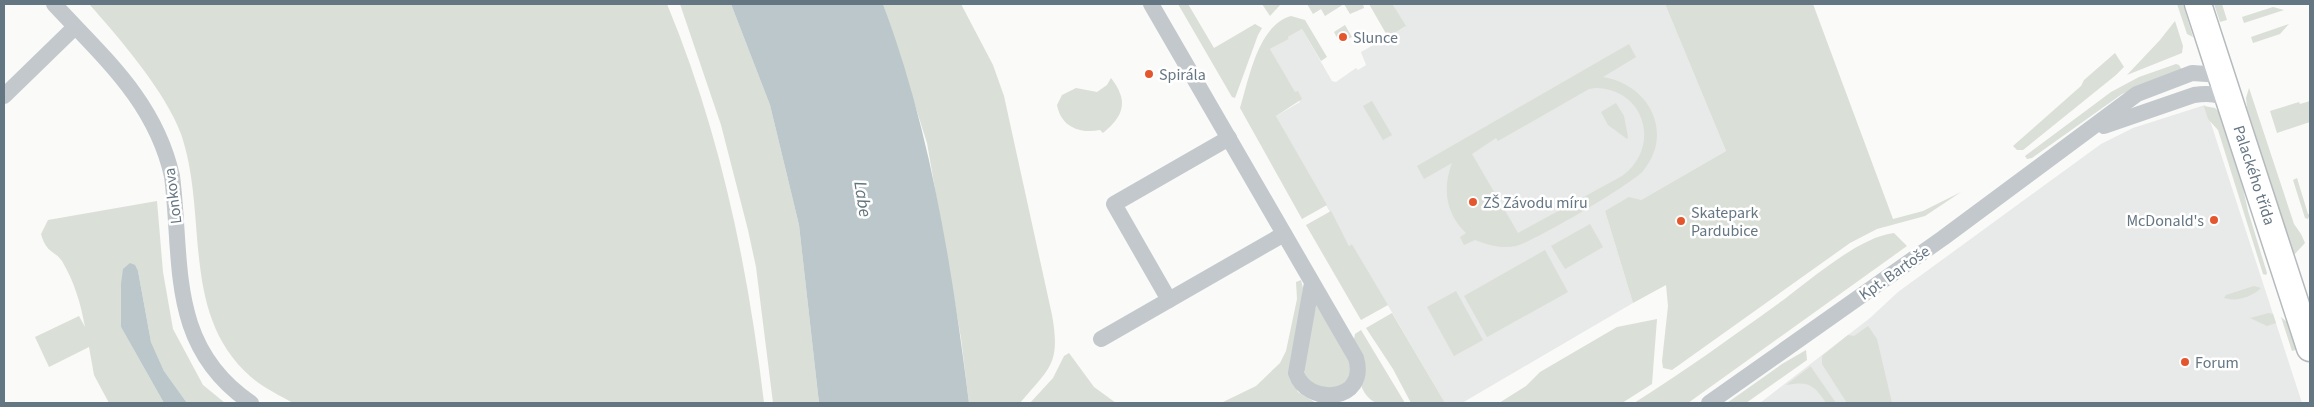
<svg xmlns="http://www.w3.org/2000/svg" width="2314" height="407" viewBox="0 0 2314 407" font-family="'Source Sans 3',sans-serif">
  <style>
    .built { fill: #e8e9e9 }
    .green { fill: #dadfd7; fill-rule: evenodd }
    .water { fill: #bbc7cb }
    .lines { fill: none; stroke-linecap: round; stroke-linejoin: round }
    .primary-casing { stroke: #b5babe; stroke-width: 29 }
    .minor { stroke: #c3c8cc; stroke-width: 16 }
    .primary { stroke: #fff; stroke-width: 26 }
    .poi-dot { fill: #e4572e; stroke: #fff; stroke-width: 2 }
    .labels { text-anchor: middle; stroke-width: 5; stroke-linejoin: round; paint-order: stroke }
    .poi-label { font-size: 16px; fill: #657683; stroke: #fff; text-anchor: start }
    .street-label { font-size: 16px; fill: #657683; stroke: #fff }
    .water-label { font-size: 18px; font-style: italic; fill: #60757c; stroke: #fff }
  </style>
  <rect width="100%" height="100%" fill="#fafaf8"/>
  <g class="built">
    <polygon points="1395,4 1665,4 1726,151 1641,200 1605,211 1633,303 1462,403 1445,403 1352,244 1349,246 1276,116 1300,102 1270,49 1289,39 1288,37 1302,29 1332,81 1336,82 1356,68 1358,70 1366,65 1361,52 1405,27 1393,5"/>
    <polygon points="2205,105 2302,403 1760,403 1870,318 1898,292 2101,144 2133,128"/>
  </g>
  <g class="green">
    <path d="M89,4H667C720,132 748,266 764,403H293C279,395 264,388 251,377C179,314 209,215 181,134C167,94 118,36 89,4Z"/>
    <polygon points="680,4 731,4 770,105 799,225 819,403 773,403 756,267 748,230 721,125"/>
    <path d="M883,4H961L993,65L1004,96L1052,315C1061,365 1049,368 1020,403H969L961,338L927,143Z"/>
    <polygon points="1178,4 1188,4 1214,48 1255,24 1262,28 1258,35 1235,98 1232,97"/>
    <polygon points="1262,4 1281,4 1270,16"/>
    <polygon points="1307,4 1363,4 1364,8 1350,14 1344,4 1325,16 1321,9 1313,14"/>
    <polygon points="1369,4 1395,4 1393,5 1406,26 1388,37"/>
    <polygon points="1665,4 1813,4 1893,219 1923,211 1961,192 1925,216 1877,229 1850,243 1672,370 1663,368 1662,361 1668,306 1666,285 1633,303 1605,211 1629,197 1641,200 1726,151"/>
    <polygon points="2177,4 2183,4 2193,37 2187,34"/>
    <polygon points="2214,4 2222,4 2227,20 2220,22"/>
    <polygon points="2273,7 2284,10 2244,23 2242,17"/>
    <path d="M1291,16L1305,20L1327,57L1321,61L1302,29L1288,37L1289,39L1270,49L1295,92L1298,91L1302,99L1276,116L1327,205L1302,219L1240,108C1249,79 1258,25 1291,16Z"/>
    <polygon points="2175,21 2183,46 2182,53 2127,75 2160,40"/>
    <polygon points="2289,24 2280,34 2253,43 2251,37"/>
    <polygon points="1345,25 1352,37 1340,43 1334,32"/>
    <path d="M1629,44L1636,57L1603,77C1648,84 1675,132 1643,171C1632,184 1533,242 1516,246C1501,249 1489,245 1475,240L1464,245L1460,237L1466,233C1446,214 1442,189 1452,163L1424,179L1417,166ZM1595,88C1645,88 1662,147 1622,176L1518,233L1472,154L1496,138L1498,141L1589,89Z"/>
    <polygon points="2115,53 2124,67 2116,75 2023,150 2017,150 2013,146 2081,86 2084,80"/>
    <polygon points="2176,64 2179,65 2182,70 2122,94 2032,158 2027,159 2025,156 2111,92 2139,77"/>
    <path d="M1111,78C1129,101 1124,116 1103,133L1100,130C1080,134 1061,127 1057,105L1062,95L1076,88L1097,92L1107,85Z"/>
    <polygon points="2249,88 2294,224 2301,234 2305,243 2293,256 2247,108 2246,98"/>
    <polygon points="1372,101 1392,135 1383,140 1363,106"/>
    <polygon points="2310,101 2310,122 2277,133 2270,111 2299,102 2300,104"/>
    <polygon points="1616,103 1624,116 1628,137 1627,139 1608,125 1601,112"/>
    <polygon points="2204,106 2215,108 2220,113 2232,139 2248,211 2267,273 2266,275 2263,274 2218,130 2208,119"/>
    <polygon points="2297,178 2308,214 2310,214 2308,219 2305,218 2293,180"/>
    <path d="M157,201L163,272L173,329L203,385L225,403H187L164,371L151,342L138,271L121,284V327L164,403H109L94,375L89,347L49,367L35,337L79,316L85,327C81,304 74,281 62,261C53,249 47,254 41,234L48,220Z"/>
    <polygon points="1331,211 1349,246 1352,244 1388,305 1361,320 1306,225"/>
    <polygon points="1590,224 1603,247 1565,269 1551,246"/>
    <path d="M1894,233L1907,246L1688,403H1634C1682,373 1729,339 1775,306C1805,285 1857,237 1894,233Z"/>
    <polygon points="1545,250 1568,292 1487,337 1464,296"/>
    <polygon points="1301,280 1303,288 1294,384 1298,392 1316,403 1221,403 1256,386 1280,363 1286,351 1297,299 1296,282"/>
    <path d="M2254,286L2261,288C2252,297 2236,302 2224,298L2226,295Z"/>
    <polygon points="1456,291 1483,340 1454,356 1427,307"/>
    <polygon points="1316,305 1351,360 1350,377 1335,391 1308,384 1303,367"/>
    <polygon points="1392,313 1445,403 1411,403 1393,369 1366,328"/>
    <polygon points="2269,313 2273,314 2276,323 2267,326 2250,318"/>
    <polygon points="2281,317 2288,323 2298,349 2292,351"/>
    <polygon points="1657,319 1652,384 1622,403 1499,403 1526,386 1540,372 1617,327"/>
    <polygon points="1868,326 1877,339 1892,403 1847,403 1822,364 1822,356 1848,335 1854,336"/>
    <path d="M1361,330L1405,403C1397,403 1385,406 1377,403C1355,395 1357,359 1354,339L1355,334Z"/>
    <polygon points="1806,350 1807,360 1746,403 1727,403 1782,364"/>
    <polygon points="1069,353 1094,387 1116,403 1030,403 1053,378 1064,356"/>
    <path d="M1811,366V367L1836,403H1826C1814,384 1808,381 1786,385Z"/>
  </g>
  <g class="water">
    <path d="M731,4H883C931,132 952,268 969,403H819L799,225L770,105Z"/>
    <polygon points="130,263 135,265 138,271 151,342 164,371 187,403 164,403 121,327 121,284 123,269"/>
  </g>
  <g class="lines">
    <g class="primary-casing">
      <polyline id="primary" points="2198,4 2310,348"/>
    </g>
    <g class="minor">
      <path d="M54,4C104,58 155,101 172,176C183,263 167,346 251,403"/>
      <path d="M1151,4L1356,358C1369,402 1307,407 1296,373L1312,283"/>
      <polyline points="4,96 75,27"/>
      <path d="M2104,126L2194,95C2208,93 2222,93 2231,105"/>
      <polyline points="1169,300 1114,204 1229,138"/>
      <polyline points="1101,339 1284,234"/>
      <polyline points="1709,403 1943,238 2137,94 2192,73 2222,75"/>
    </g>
    <use href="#primary" class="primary"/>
  </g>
  <g class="poi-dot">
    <circle cx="1343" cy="37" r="5"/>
    <circle cx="1149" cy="74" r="5"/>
    <circle cx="1473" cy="202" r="5"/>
    <circle cx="2214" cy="220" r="5"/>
    <circle cx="1681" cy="221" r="5"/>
    <circle cx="2185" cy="362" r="5"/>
  </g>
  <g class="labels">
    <g class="poi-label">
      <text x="1353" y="43">Slunce</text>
      <text x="1159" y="80">Spirála</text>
      <text x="1483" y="208">ZŠ Závodu míru</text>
      <text x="1691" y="218">Skatepark<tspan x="1691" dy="18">Pardubice</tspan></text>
      <text x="2204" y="226" text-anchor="end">McDonald's</text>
      <text x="2195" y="368">Forum</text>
    </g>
    <g class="street-label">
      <text transform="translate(2255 175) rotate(72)" y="6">Palackého třída</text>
      <text transform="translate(172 196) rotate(-97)" y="6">Lonkova</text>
      <text transform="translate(1894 272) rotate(-35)" y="6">Kpt. Bartoše</text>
    </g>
    <g class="water-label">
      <text transform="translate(863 199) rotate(81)" y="6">Labe</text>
    </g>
  </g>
  <rect width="2314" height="407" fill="none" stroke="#657683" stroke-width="10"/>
</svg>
